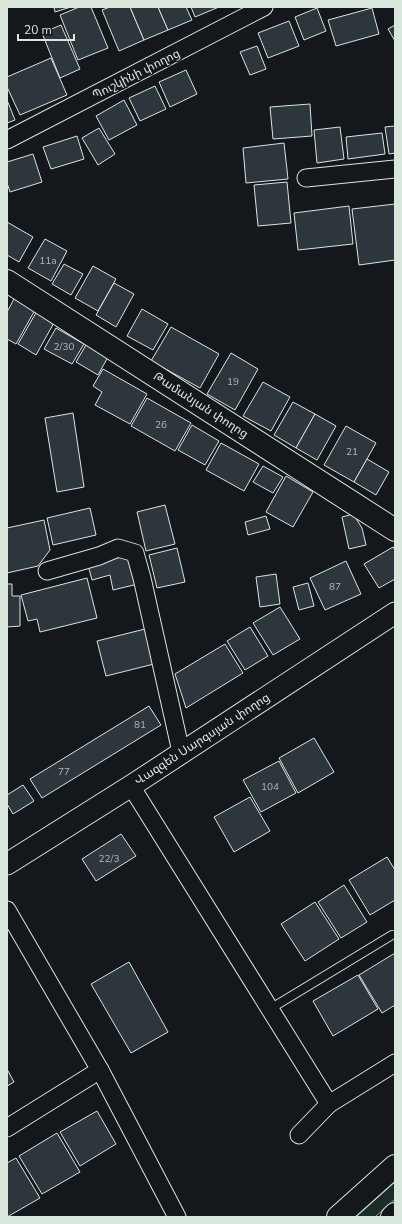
<svg xmlns="http://www.w3.org/2000/svg" width="402" height="1224" viewBox="0 0 402 1224" font-family="'Nunito Sans','Noto Sans Armenian',sans-serif">
  <style>
    .green { fill: #1a2d24; stroke: #939e99 }
    .building { fill: #2c363c; stroke: #d8e6dc }
    .lines { fill: none; stroke-linecap: round; stroke-linejoin: round }
    .service-casing { stroke: #d8e6dc; stroke-width: 10 }
    .minor-casing { stroke: #d8e6dc; stroke-width: 19 }
    .tertiary-casing { stroke: #d8e6dc; stroke-width: 23 }
    .primary-casing { stroke: #d8e6dc; stroke-width: 24 }
    .trunk-casing { stroke: #d8e6dc; stroke-width: 24 }
    .service { stroke: #14181c; stroke-width: 8 }
    .minor { stroke: #14181c; stroke-width: 17 }
    .tertiary { stroke: #14181c; stroke-width: 21 }
    .primary { stroke: #14181c; stroke-width: 22 }
    .trunk { stroke: #14181c; stroke-width: 22 }
    .labels { text-anchor: middle; stroke-width: 3; stroke-linejoin: round; paint-order: stroke }
    .number-label { font-size: 10px; fill: #adbab4 }
    .street-label { font-size: 12px; fill: #d8e6dc; stroke: #14181c }
  </style>
  <rect width="100%" height="100%" fill="#14181c"/>
  <polygon class="green" points="395,1182 395,1199 375,1217 356,1217"/>
  <g class="building">
    <polygon points="54,7 71,7 55,12"/>
    <polygon points="79,7 91,7 108,48 78,60 60,15"/>
    <polygon points="110,7 130,7 144,40 119,51 102,10"/>
    <polygon points="130,7 158,7 168,30 144,40"/>
    <polygon points="158,7 186,7 192,20 168,30"/>
    <polygon points="191,7 219,7 195,17"/>
    <polygon points="317,8 326,31 304,40 295,17"/>
    <polygon points="372,8 379,34 336,46 328,20"/>
    <polygon points="289,21 299,46 268,58 258,33"/>
    <polygon points="61,25 80,69 60,78 42,33"/>
    <polygon points="395,25 395,41 388,29"/>
    <polygon points="257,46 266,69 250,75 240,52"/>
    <polygon points="51,58 67,95 20,115 7,87 7,77"/>
    <polygon points="186,70 197,94 170,107 159,82"/>
    <polygon points="155,86 166,109 140,121 129,98"/>
    <polygon points="7,100 15,120 7,123"/>
    <polygon points="124,100 137,125 109,140 96,116"/>
    <polygon points="310,104 312,136 273,139 270,107"/>
    <polygon points="395,126 395,153 389,154 385,127"/>
    <polygon points="340,127 344,159 317,163 314,130"/>
    <polygon points="99,128 115,154 98,165 82,138"/>
    <polygon points="382,133 385,154 348,159 346,137"/>
    <polygon points="77,136 84,159 51,169 43,147"/>
    <polygon points="284,143 288,179 246,183 243,148"/>
    <polygon points="33,154 42,182 10,192 7,183 7,162"/>
    <polygon points="287,182 291,223 258,226 254,185"/>
    <polygon points="395,204 395,260 359,265 352,209"/>
    <polygon points="349,206 353,244 298,250 294,213"/>
    <polygon points="7,222 33,237 19,262 7,255"/>
    <polygon points="45,239 67,251 51,281 28,268"/>
    <polygon points="64,264 83,274 71,295 52,284"/>
    <polygon points="93,266 116,279 98,311 75,298"/>
    <polygon points="114,283 134,294 116,327 96,315"/>
    <polygon points="14,299 35,310 16,344 7,339 7,312"/>
    <polygon points="142,309 168,324 153,350 127,336"/>
    <polygon points="37,311 55,321 36,355 18,344"/>
    <polygon points="171,327 219,354 200,388 151,361"/>
    <polygon points="56,328 84,344 72,364 44,349"/>
    <polygon points="86,345 108,357 98,375 76,362"/>
    <polygon points="231,353 258,369 235,410 207,394"/>
    <polygon points="103,369 147,394 130,424 95,405 102,392 93,386"/>
    <polygon points="263,382 290,397 271,431 243,416"/>
    <polygon points="147,398 191,423 175,451 131,426"/>
    <polygon points="293,402 315,414 296,448 274,435"/>
    <polygon points="73,413 84,487 57,492 45,418"/>
    <polygon points="315,414 336,426 317,460 296,448"/>
    <polygon points="192,425 219,441 205,465 178,450"/>
    <polygon points="346,426 376,443 354,482 324,465"/>
    <polygon points="221,443 259,464 244,491 206,470"/>
    <polygon points="367,459 389,472 376,495 354,482"/>
    <polygon points="263,466 283,477 273,493 253,482"/>
    <polygon points="286,476 313,492 293,527 266,512"/>
    <polygon points="165,505 175,544 146,551 137,512"/>
    <polygon points="90,508 96,535 53,545 47,518"/>
    <polygon points="353,514 362,528 366,545 349,549 342,517"/>
    <polygon points="266,516 270,529 248,535 245,522"/>
    <polygon points="44,520 50,550 38,566 7,573 7,528"/>
    <polygon points="393,547 395,550 395,579 379,588 364,564"/>
    <polygon points="177,548 185,582 157,588 149,555"/>
    <polygon points="130,555 138,584 113,590 110,575 92,580 88,565"/>
    <polygon points="346,561 361,594 325,610 310,578"/>
    <polygon points="276,574 280,604 260,607 256,577"/>
    <polygon points="87,578 97,618 40,632 37,619 28,621 21,595"/>
    <polygon points="308,583 314,606 299,610 293,587"/>
    <polygon points="7,584 12,584 12,596 20,596 20,626 7,627"/>
    <polygon points="280,607 300,639 273,655 253,623"/>
    <polygon points="250,627 268,656 245,670 227,641"/>
    <polygon points="145,629 154,664 106,676 97,641"/>
    <polygon points="225,644 243,673 186,708 175,674"/>
    <polygon points="149,706 161,725 42,798 30,779"/>
    <polygon points="314,738 334,772 298,793 279,758"/>
    <polygon points="279,761 296,793 261,812 243,780"/>
    <polygon points="23,785 34,801 13,814 7,804 7,795"/>
    <polygon points="250,797 270,831 234,852 214,817"/>
    <polygon points="121,834 136,856 96,881 82,859"/>
    <polygon points="387,857 395,870 395,900 370,915 349,880"/>
    <polygon points="344,885 367,922 341,938 318,902"/>
    <polygon points="315,902 339,939 305,961 281,924"/>
    <polygon points="395,953 395,1005 382,1013 359,975"/>
    <polygon points="129,962 168,1032 131,1053 91,984"/>
    <polygon points="358,975 378,1009 333,1036 313,1001"/>
    <polygon points="7,1069 14,1082 7,1086"/>
    <polygon points="97,1111 116,1144 80,1166 60,1132"/>
    <polygon points="57,1133 80,1172 42,1194 19,1156"/>
    <polygon points="16,1158 40,1198 7,1217 7,1163"/>
  </g>
  <g class="lines">
    <g class="service-casing">
      <polyline id="service" points="270,1009 392,935"/>
    </g>
    <g class="minor-casing">
      <g id="minor">
        <polyline points="7,140 264,7"/>
        <polyline points="306,178 395,169"/>
        <polyline points="47,571 99,556 118,548 135,553 142,578 181,752"/>
        <polyline points="131,786 329,1104 395,1063"/>
        <polyline points="7,910 100,1070 177,1217"/>
        <polyline points="7,1128 100,1070"/>
        <polyline points="299,1135 329,1104"/>
      </g>
    </g>
    <g class="tertiary-casing">
      <polyline id="tertiary" points="7,864 131,786 395,613"/>
    </g>
    <g class="primary-casing">
      <polyline id="primary" points="7,281 395,530"/>
    </g>
    <g class="trunk-casing">
      <g id="trunk">
        <polyline points="338,1217 395,1166"/>
        <polyline points="392,1217 395,1214"/>
      </g>
    </g>
    <use href="#service" class="service"/>
    <use href="#minor" class="minor"/>
    <use href="#tertiary" class="tertiary"/>
    <use href="#primary" class="primary"/>
    <use href="#trunk" class="trunk"/>
  </g>
  <g class="labels">
    <g class="number-label">
      <text x="48" y="264">11a</text>
      <text x="64" y="350">2/30</text>
      <text x="233" y="385">19</text>
      <text x="161" y="428">26</text>
      <text x="352" y="455">21</text>
      <text x="335" y="590">87</text>
      <text x="140" y="728">81</text>
      <text x="64" y="775">77</text>
      <text x="270" y="790">104</text>
      <text x="109" y="862">22/3</text>
    </g>
    <g class="street-label">
      <text transform="translate(136 74) rotate(-27)" y="4">Պուշկինի փողոց</text>
      <text transform="translate(201 405) rotate(33)" y="4">Թամանյան փողոց</text>
      <text transform="translate(202 739) rotate(-33)" y="4">Վազգեն Սարգսյան փողոց</text>
    </g>
  </g>
  <rect width="402" height="1224" fill="none" stroke="#d8e6dc" stroke-width="16"/>
  <path d="M18 34v6h56v-6" fill="none" stroke="#d8e6dc" stroke-width="2"/>
  <text x="24" y="34" font-size="12" fill="#d8e6dc" stroke="#14181c" stroke-width="3" paint-order="stroke">20 m</text>
</svg>
